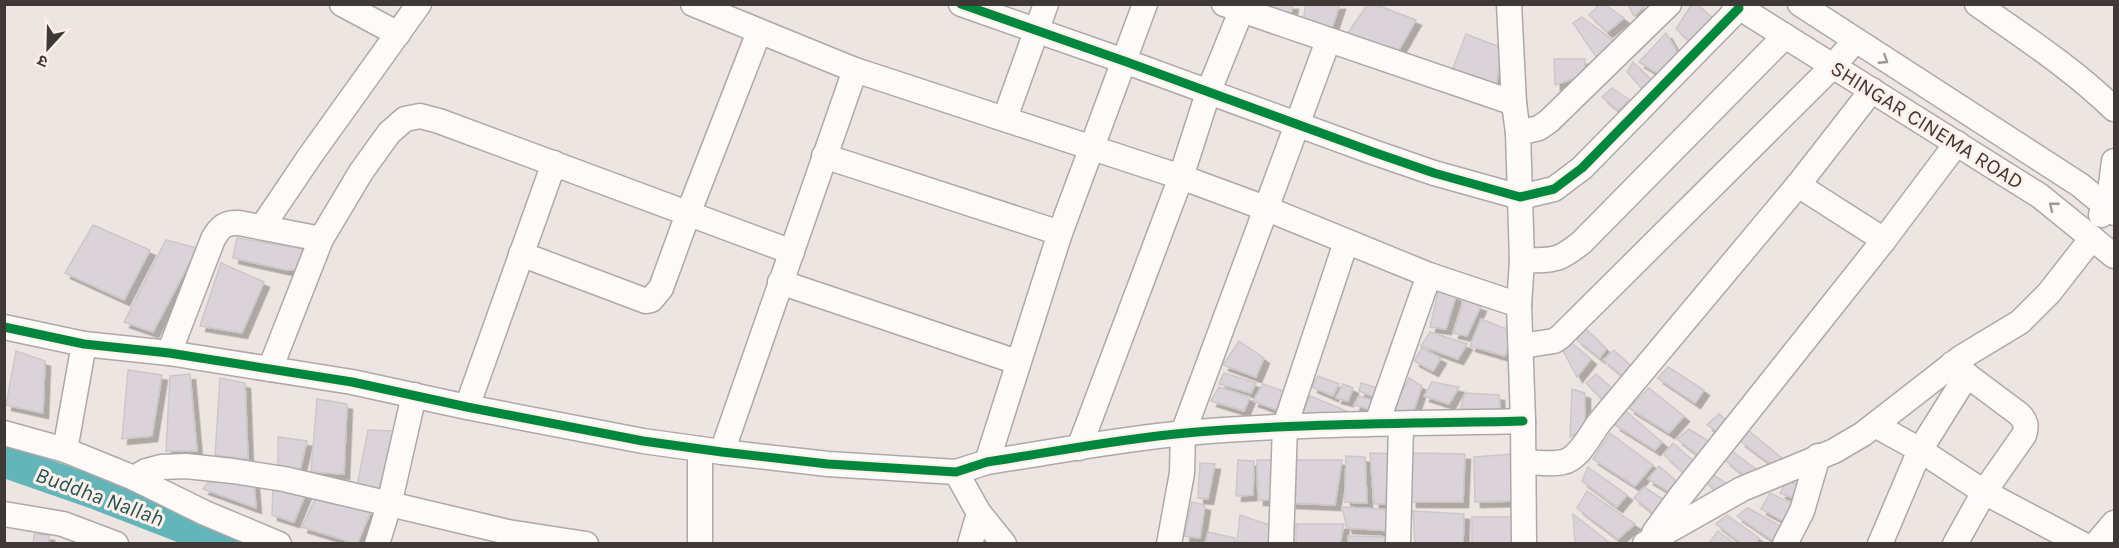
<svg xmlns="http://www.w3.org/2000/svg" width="2119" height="548" viewBox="0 0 2119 548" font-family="Karla,'Noto Sans Devanagari',sans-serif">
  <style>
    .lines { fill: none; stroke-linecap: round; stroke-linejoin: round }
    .river { stroke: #64b5b9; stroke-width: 33 }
    .building { fill: #dbd3da; stroke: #cdc8c8; stroke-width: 1.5; filter: url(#shadow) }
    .minor-casing { stroke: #afa8a6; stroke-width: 27 }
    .minor { stroke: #fcfbfa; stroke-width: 24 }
    .cycleway-casing { stroke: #fff0e9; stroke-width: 13 }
    .cycleway { stroke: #00873e; stroke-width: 9 }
    .oneway { stroke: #9d9a98 }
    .labels { text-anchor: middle; stroke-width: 6; stroke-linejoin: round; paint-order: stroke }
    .street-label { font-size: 21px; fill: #3e3836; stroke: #fff0e9 }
    .water-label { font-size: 22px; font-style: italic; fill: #225256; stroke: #fff0e9 }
  </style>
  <defs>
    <filter id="shadow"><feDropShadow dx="5.5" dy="5.5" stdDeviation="0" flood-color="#0004"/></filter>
  </defs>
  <rect width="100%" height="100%" fill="#ede5e1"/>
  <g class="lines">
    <polyline class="river" points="4,461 99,494 228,544"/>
  </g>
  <g class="building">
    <polygon points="1258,4 1293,4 1290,18"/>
    <polygon points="1306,4 1340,4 1331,31 1303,20"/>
    <polygon points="1368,4 1374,4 1416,20 1396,55 1347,34"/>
    <polygon points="1600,4 1604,4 1624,18 1607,32 1589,15"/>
    <polygon points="1628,4 1647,4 1634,16"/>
    <polygon points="1692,4 1697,4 1714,19 1691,43 1676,29"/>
    <polygon points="1582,17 1614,41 1597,58 1573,23"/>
    <polygon points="1666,33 1677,52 1659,74 1639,62"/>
    <polygon points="1466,34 1502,48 1496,86 1452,71"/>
    <polygon points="1554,59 1585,59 1584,75 1555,85"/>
    <polygon points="1633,62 1653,82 1643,90 1627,72"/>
    <polygon points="1612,88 1630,100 1618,110 1602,97"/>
    <polygon points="93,225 150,250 124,300 65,273"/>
    <polygon points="237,238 303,249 298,269 287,270 233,258"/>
    <polygon points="166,240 197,248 153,332 124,322"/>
    <polygon points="221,263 264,282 242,333 200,326"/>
    <polygon points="1439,288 1456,296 1446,329 1430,327"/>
    <polygon points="1464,300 1481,306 1467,336 1453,333"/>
    <polygon points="1481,319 1512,331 1505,356 1470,346"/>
    <polygon points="1586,329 1606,349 1600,358 1576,339"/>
    <polygon points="1430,332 1467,344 1458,359 1421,346"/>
    <polygon points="1239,341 1264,358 1256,377 1223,365"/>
    <polygon points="1572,343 1591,359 1577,377 1563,351"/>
    <polygon points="1422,348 1441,358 1433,371 1414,361"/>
    <polygon points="1614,350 1635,370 1628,380 1603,360"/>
    <polygon points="16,351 45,361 43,413 6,405"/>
    <polygon points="1668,367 1704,390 1695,403 1658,378"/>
    <polygon points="128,370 162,375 152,436 122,439"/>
    <polygon points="1224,373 1256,383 1251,393 1219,384"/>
    <polygon points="190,374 197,451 166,451 170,376"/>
    <polygon points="1596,374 1614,390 1604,401 1586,383"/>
    <polygon points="1318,376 1339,384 1333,396 1312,387"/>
    <polygon points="220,378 245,383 248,459 215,455"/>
    <polygon points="1409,378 1422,386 1414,410 1392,412"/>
    <polygon points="1432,382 1459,387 1449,404 1424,396"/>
    <polygon points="1361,383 1385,390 1381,400 1359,391"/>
    <polygon points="1263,384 1289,393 1282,412 1253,401"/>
    <polygon points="1343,384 1353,388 1348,401 1336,398"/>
    <polygon points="1219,387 1250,397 1244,411 1211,401"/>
    <polygon points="1649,388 1684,416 1669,433 1629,408"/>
    <polygon points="1572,389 1585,393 1585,429 1570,437"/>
    <polygon points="1465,393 1499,395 1500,414 1459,413"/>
    <polygon points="1310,396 1351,413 1299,421"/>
    <polygon points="1359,396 1380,403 1376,411 1354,405"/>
    <polygon points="317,399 347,404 344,474 311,472"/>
    <polygon points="1623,409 1662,442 1655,450 1615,425"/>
    <polygon points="1719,414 1732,425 1724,436 1707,425"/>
    <polygon points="1689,429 1713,444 1701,457 1677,439"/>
    <polygon points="368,430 396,431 378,491 357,486"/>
    <polygon points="1749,431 1789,464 1776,468 1740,441"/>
    <polygon points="1610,433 1653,465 1635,486 1593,459"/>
    <polygon points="278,437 307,441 299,474 278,471"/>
    <polygon points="1673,443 1698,465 1687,476 1664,455"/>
    <polygon points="1732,451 1761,473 1751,481 1725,460"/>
    <polygon points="1370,453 1394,454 1393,504 1374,504"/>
    <polygon points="1409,453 1465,454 1463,502 1411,502"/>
    <polygon points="1513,454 1516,501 1475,502 1474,457"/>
    <polygon points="1346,456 1365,457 1367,503 1345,502"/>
    <polygon points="1238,460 1254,461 1253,495 1236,496"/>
    <polygon points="1257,460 1276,460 1276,500 1258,500"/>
    <polygon points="1296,460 1342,460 1335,505 1290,503"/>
    <polygon points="1200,463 1215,464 1208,499 1198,498"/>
    <polygon points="1659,466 1681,485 1673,494 1648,479"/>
    <polygon points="1588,467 1627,495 1617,507 1582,481"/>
    <polygon points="1710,473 1731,486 1719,494 1704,480"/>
    <polygon points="211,479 254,483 256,508 203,489"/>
    <polygon points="1787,481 1804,486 1800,501 1780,493"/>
    <polygon points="1644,487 1667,502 1656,515 1634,498"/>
    <polygon points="273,488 306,493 294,522 272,515"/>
    <polygon points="1587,491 1635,524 1618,539 1577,508"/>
    <polygon points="1770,493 1797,506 1787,523 1761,509"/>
    <polygon points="317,495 371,511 357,544 302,527"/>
    <polygon points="1192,502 1205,505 1200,538 1184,536"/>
    <polygon points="1342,507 1394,510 1392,531 1347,528"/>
    <polygon points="1748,508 1784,528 1775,542 1737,516"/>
    <polygon points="1413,511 1464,514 1463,544 1415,544"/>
    <polygon points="1573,514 1610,543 1575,544"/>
    <polygon points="1240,515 1275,527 1272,544 1237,542"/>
    <polygon points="1727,515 1759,538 1756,544 1742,544 1716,524"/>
    <polygon points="1472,517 1515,517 1517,544 1472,544"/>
    <polygon points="1296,524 1344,524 1340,544 1296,544"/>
    <polygon points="1718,531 1735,544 1708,544"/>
    <polygon points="1208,532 1235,538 1234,544 1205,544"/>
    <polygon points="34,534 49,535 49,544 33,544"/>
    <polygon points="1348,536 1394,537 1394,544 1348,544"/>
  </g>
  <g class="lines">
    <g class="minor-casing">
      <g id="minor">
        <polyline points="342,4 398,34"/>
        <polyline points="693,4 855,70 1181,177 1265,208 1429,275 1519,305"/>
        <polyline points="961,4 1124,61 1373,152 1434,173 1520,197 1554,189 1582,168 1739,8"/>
        <polyline points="1224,4 1514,103"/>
        <polyline points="1509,4 1514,103 1518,133 1522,261 1519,305 1523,421 1524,544"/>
        <polyline points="1734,4 2040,196 2114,256"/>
        <polyline points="1800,4 2080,185 2114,213"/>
        <path d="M1977,4C2024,37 2073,69 2114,109"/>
        <polyline points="1005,118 1046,4"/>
        <polyline points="1518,133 1539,128 1549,121 1669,4"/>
        <polyline points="824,156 1060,233"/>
        <polyline points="1798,185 1884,240"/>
        <polyline points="2101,215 2108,207 2114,161"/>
        <polyline points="262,227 310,156 419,4"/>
        <polyline points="521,254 646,301 651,300 661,288 688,214 759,32"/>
        <path d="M1522,261C1554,259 1556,263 1582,242L1785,36"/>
        <polyline points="780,282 1017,362"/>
        <path d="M4,327L84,344L169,353L352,382L467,407L643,441L722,452L828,464L956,472L987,462C1053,452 1119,439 1186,433C1298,423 1411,424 1523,421"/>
        <polyline points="1521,346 1554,341 1560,337 1833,66 1855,41"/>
        <path d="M169,353L213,239C220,227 225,222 239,223L321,239"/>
        <path d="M1952,364L2019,414C2026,421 2027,426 2024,435L1984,492L1955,544"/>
        <polyline points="270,369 321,239 361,172 389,133 405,119 420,116 439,121 792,252"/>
        <polyline points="467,407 554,163"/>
        <polyline points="1377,423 1429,275"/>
        <polyline points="1875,425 1920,450 1984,492 2082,544"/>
        <polyline points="4,433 65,450 134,478 205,513 279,544"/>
        <polyline points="1079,448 1181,177 1208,93 1244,4"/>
        <polyline points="700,449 700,544"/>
        <polyline points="65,450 84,344"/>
        <polyline points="722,452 855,70"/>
        <polyline points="987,462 1060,233 1145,4"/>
        <path d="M1524,462C1536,462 1551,465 1563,462C1579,459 1590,435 1599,423L1798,185L1872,90"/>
        <polyline points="956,472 979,513 1004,544"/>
        <polyline points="134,478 146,471 161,467 186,466 233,471 284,479 508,532 586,544"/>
        <polyline points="4,514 63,524 116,544"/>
        <polyline points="1654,533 1680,497 1884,240 1957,143"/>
        <polyline points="377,544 389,505 414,395"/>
        <polyline points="970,544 979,513"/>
        <polyline points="1169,544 1182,473 1183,433 1328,41"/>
        <polyline points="1281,544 1285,426 1346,242"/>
        <polyline points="1398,544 1401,424"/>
        <polyline points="1645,544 1742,489 1834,451 1863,434 1962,357 2020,322 2049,293 2092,238"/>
        <polyline points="1785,544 1802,511 1818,456"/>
        <polyline points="1880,544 1920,450 1967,375"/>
        <polyline points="2096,544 2114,523"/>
      </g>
    </g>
    <use href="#minor" class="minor"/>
    <g class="cycleway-casing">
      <g id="cycleway">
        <polyline points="961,4 1124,61 1373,152 1434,173 1520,197 1554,189 1582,168 1739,8"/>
        <path d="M4,327L84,344L169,353L352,382L467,407L643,441L722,452L828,464L956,472L987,462C1053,452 1119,439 1186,433C1298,423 1411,424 1523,421"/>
      </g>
    </g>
    <use href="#cycleway" class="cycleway"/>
  </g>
  <defs><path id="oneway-chevron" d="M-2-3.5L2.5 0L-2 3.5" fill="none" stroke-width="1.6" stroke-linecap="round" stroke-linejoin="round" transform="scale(1.5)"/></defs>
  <g class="oneway">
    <use href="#oneway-chevron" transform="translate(1884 60) rotate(33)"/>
    <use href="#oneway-chevron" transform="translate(2053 206) rotate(-141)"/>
  </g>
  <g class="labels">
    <g class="street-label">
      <text transform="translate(1927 125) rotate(32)" y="7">SHINGAR CINEMA ROAD</text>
    </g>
    <g class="water-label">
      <text transform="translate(100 496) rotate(20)" y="8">Buddha Nallah</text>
    </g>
  </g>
  <rect width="2119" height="548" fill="none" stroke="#3e3836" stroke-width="12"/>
  <g transform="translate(48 48) rotate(202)" stroke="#fff0e9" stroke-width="4.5" paint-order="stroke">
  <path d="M0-4.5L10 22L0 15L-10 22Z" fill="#3e3836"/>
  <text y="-9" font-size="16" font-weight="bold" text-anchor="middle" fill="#3e3836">उ</text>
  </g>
</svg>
